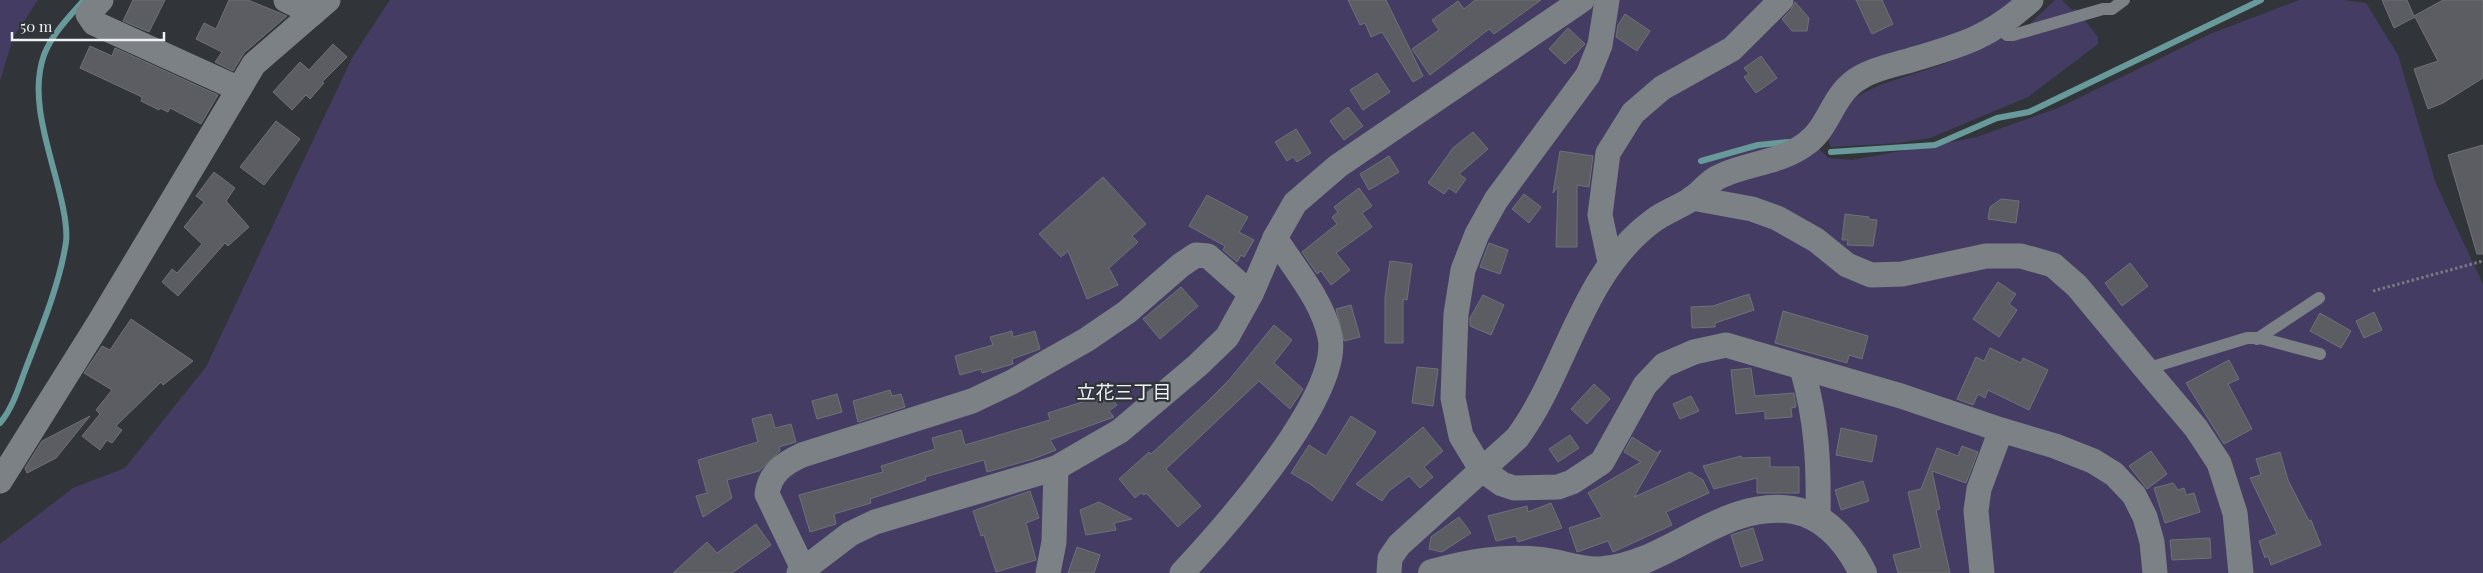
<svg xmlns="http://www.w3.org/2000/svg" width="2483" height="573" font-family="'Playfair Display','Noto Sans JP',serif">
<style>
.green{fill:#453c64}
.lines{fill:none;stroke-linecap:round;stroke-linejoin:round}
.stream{stroke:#68999b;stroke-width:6}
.building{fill:#5b5d63;stroke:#6f7177}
.path{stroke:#777a7e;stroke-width:3;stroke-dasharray:2.5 2.5;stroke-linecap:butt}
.service{stroke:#7c8186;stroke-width:12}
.minor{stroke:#7c8186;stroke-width:25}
.tertiary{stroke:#7c8186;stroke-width:28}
.labels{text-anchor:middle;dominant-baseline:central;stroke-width:4.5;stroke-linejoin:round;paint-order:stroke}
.neighbourhood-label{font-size:19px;fill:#eff2f5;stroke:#313539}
</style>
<rect width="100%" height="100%" fill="#313539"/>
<g class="green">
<path d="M0 0H38L13 38 0 81Z"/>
<path d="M390 0H2014L2003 15 1891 61 1858 92 1816 145 1828 158 1852 160 1977 137 2058 108 2210 34 2299 0H2343L2366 3 2398 55 2436 184 2483 284V573H0V544L73 488 125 468 206 367 352 58Z"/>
<path d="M2055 0H2062L2072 10 2076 9 2098 37V44L2028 97 1930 138 1899 143 1831 147 1828 139 1847 101 1880 85 1943 64 2024 29Z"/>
</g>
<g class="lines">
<g class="stream">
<path d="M1831 152 1935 145 1997 118 2029 112 2261 0"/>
<path d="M1701 161 1758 145 1788 142"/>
<path d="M0 423C13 408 19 386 26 368 41 329 60 283 66 242 67 235 66 226 65 219 58 169 26 105 44 55 52 34 69 17 84 0"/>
</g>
</g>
<g class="building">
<path d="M133 0H165L149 32 123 21Z"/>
<path d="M229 0H248L287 16 244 53 233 71 215 62 222 52 196 39 204 23 216 29Z"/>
<path d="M1348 0H1386L1423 76 1413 82 1382 32 1371 37 1365 23 1360 25Z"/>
<path d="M1475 0H1541L1494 34 1489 29 1430 75 1412 49 1439 30 1432 20 1458 1 1464 9Z"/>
<path d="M1856 0H1882L1893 24 1872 34Z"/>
<path d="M2382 0H2407L2414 16 2443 0H2483V78L2443 103 2428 109 2414 69 2438 61 2415 17 2394 28Z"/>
<path d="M1795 2 1809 18 1807 31H1792L1782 19 1791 10Z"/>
<path d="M1625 14 1650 31 1637 51 1616 37 1618 25Z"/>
<path d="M1568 28 1585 44 1565 64 1549 49Z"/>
<path d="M333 44 347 57 322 82 324 83 310 99 306 95 292 110 273 92 300 62 309 70Z"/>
<path d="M90 46 112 56 115 48 218 95 201 124 170 108 168 112 160 108 159 110 141 101 142 97 80 68Z"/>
<path d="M1761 56 1777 78 1756 93 1744 77 1749 74 1744 68Z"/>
<path d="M1377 73 1390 92 1363 110 1350 90Z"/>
<path d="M1348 107 1363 126 1344 140 1330 121Z"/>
<path d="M276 121 300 139 264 185 240 167Z"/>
<path d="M1296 129 1311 153 1297 162 1293 157 1287 161 1275 142Z"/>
<path d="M1473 132 1488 149 1459 174 1466 179 1456 193 1449 188 1444 194 1428 183 1453 148Z"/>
<path d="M2483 145V254H2477L2448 155Z"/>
<path d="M1560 151 1593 156 1589 187 1577 185V247H1556L1558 187 1553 193Z"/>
<path d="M1389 156 1399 172 1369 190 1360 174Z"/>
<path d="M214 172 235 188 226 201 249 227 228 246 225 243 178 296 162 282 172 269 177 273 202 244 184 227 204 202 196 196Z"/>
<path d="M1103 177 1146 224 1132 236 1138 242 1109 268 1118 285 1087 299 1068 251 1061 257 1039 234Z"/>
<path d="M1359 188 1372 206 1362 213 1372 227 1336 253 1350 270 1331 285 1321 271 1317 274 1302 252 1337 224 1332 217 1338 212 1334 207Z"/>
<path d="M1524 194 1541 207 1529 223 1512 209Z"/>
<path d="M1207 195 1248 217 1239 232 1254 240 1244 257 1241 255 1237 262 1223 250 1225 246 1189 226Z"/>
<path d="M2001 199 2019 201 2016 223 1988 219 1990 207Z"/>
<path d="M1845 214 1869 217 1868 219 1877 220 1873 246 1847 245 1848 240H1842Z"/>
<path d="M1489 243 1508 250 1500 274 1480 267Z"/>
<path d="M1390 261 1412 264 1407 300 1403 299V343H1385V298Z"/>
<path d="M2130 263 2148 286 2122 306 2105 283Z"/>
<path d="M1998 282 2016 294 2009 304 2017 310 1999 337 1973 319Z"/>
<path d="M1181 287 1198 306 1160 339 1143 319Z"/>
<path d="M1749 294 1754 310 1715 323V327L1692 328 1691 307 1713 306Z"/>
<path d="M1483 295 1504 305 1491 335 1470 326V318Z"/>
<path d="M1351 305 1360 337 1344 341 1336 309Z"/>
<path d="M1783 311 1868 336 1862 359 1849 355 1847 363 1775 343Z"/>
<path d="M2374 312 2382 330 2364 338 2356 321Z"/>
<path d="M2320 313 2351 331 2341 348 2310 331Z"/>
<path d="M131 319 193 361 163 385 161 382 116 426 122 430 112 443 107 440 100 450 82 436 100 414 96 410 112 390 84 373 102 346 110 350Z"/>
<path d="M1274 325 1292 340 1274 363 1303 389 1290 409 1259 381 1166 469 1201 506 1178 527 1146 493 1144 495 1141 493 1135 498 1119 479 1149 452 1151 454 1207 402 1229 380Z"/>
<path d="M1012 331 1013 337 1035 331 1040 349 1012 359 1013 364 982 373 981 369 960 375 955 356 993 345 990 337Z"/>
<path d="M1990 348 2021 363 2023 358 2048 370 2029 410 1988 390 1985 398 1978 394 1973 405 1957 399 1976 357 1984 361Z"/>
<path d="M2229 360 2239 379 2228 384 2252 429 2224 444 2186 383Z"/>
<path d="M1417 367 1438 369 1433 406 1412 403Z"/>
<path d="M1751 368 1755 396 1794 393 1796 407 1791 408 1792 417 1765 419V411L1736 414 1731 370Z"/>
<path d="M1594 384 1610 399 1587 424 1571 409Z"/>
<path d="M890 390 892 396 901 394 905 407 858 422 853 401Z"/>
<path d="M837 394 842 412 817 419 812 401Z"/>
<path d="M1107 394 1117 405 1109 411 1114 417 1050 440 1056 450 1033 459 987 472 984 460 925 477 926 480 870 499 871 503 834 514 836 524 810 532 799 495 883 472 881 466 935 449 932 438 961 430 965 445 1050 420 1048 413Z"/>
<path d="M1691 396 1699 411 1680 419 1673 404Z"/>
<path d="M771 414 775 428 791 424 796 442 779 447 780 451 759 471 727 480 732 498 703 517 696 496 707 493 698 460 758 442 752 419Z"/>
<path d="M90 416 56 458 27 473 25 468 42 441Z"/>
<path d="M1351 416 1376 432 1332 501 1310 484 1291 473 1309 445 1326 456Z"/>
<path d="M1423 427 1443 451 1424 467 1433 477 1420 488 1409 476 1389 491 1382 501 1356 484Z"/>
<path d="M1841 428 1877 436 1872 462 1836 455Z"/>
<path d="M1570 435 1579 448 1558 462 1549 449Z"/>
<path d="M1632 437 1657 453 1661 450 1634 497 1690 472 1703 480 1709 493 1666 512 1672 525 1613 552 1608 541 1577 552 1569 528 1602 517 1588 493 1641 462 1624 452Z"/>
<path d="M1962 446 1978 452 1966 483 1932 471 1940 509 1936 510 1950 573H1898L1893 555 1921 548 1908 492 1921 489 1937 448 1958 456Z"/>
<path d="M2151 451 2167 474 2147 489 2129 466Z"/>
<path d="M2280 452 2288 480 2309 521 2311 520 2321 545 2271 565 2268 556 2265 558 2259 541 2277 534 2250 478 2261 475 2256 459Z"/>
<path d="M1741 456 1742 458 1770 457V467H1799V493H1757V478L1714 489 1703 466Z"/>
<path d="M1863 481 1869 501 1841 510 1835 490Z"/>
<path d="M2173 483 2178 490 2184 488 2186 495 2194 493 2200 512 2165 523 2154 488Z"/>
<path d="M1030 491 1039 518 1026 523 1036 560 996 572 984 535 981 536 973 511Z"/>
<path d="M1099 502 1132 519 1114 523 1116 530 1086 535 1080 510Z"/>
<path d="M1551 503 1562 528 1518 542 1516 536 1496 541 1488 516 1527 506 1528 512Z"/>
<path d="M1459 517 1471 533 1442 552 1429 549 1431 537Z"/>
<path d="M756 524 771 545 732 573H673L707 542 717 553Z"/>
<path d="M1753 528 1763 560 1741 567 1731 535Z"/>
<path d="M2210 538 2211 558 2172 560 2170 540Z"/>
<path d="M1077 547 1100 555 1094 573H1068Z"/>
</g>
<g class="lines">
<path class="path" d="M2373 291 2483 261"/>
<g class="service">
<path d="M1998 27 2007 35H2013L2103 9H2112L2124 0"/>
<path d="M2257 339 2319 298"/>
<path d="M2146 369 2247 338H2260L2320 354"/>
</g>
<g class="minor">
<path d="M101 0 88 14 94 23 239 89"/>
<path d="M286 0 313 13"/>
<path d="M1607 0 1600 45 1588 75 1496 200 1477 234 1463 270 1456 314 1453 398 1461 436 1481 469 1502 484 1514 488 1558 487 1572 482 1602 462 1645 385 1664 365 1694 352 1726 345 1901 396 2001 430 2055 446 2093 461 2114 474 2134 495 2145 517 2152 542 2155 573"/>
<path d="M1692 198 1752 209 1777 218 1816 240 1847 265 1871 275 1902 274 1986 256H2021L2053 265 2077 286 2146 369 2196 428 2219 463 2235 513 2241 573"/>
<path d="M1610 262 1600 215 1608 153 1633 113 1662 88 1732 49 1781 0"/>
<path d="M1802 368C1817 421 1819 463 1818 518"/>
<path d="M0 481 99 323 254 64 328 0"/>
<path d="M799 573 850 534 875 522 1056 468 1120 431 1198 365 1227 337 1251 294 1275 238 1295 203 1338 166 1582 0"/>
<path d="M805 573 767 494C770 473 783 464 802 455L972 401 1012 382 1086 340 1127 312 1181 265 1196 255 1208 256 1251 294"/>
<path d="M1048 573 1054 542 1056 468"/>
<path d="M1182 573C1223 529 1342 396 1330 337 1323 301 1294 268 1275 238"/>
<path d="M1389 573 1390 558 1399 545 1517 438C1568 369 1580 274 1654 220 1665 212 1679 207 1690 200 1702 192 1709 180 1723 175 1750 163 1783 162 1807 143 1831 125 1832 93 1861 77 1876 68 1894 65 1911 60 1962 45 1991 37 2031 0"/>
<path d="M1982 573 1976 511 1979 489 2001 430"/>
</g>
<path class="tertiary" d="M1432 573C1470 563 1502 557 1541 561 1562 563 1583 573 1604 570 1671 564 1722 499 1793 510 1827 516 1848 543 1863 573"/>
</g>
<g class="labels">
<g class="neighbourhood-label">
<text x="1124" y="391">立花三丁目</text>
</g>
</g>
<path d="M12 32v8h152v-8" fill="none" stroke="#eff2f5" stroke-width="2.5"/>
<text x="20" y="32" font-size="15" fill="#eff2f5" stroke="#313539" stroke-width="4" paint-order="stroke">50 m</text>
</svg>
